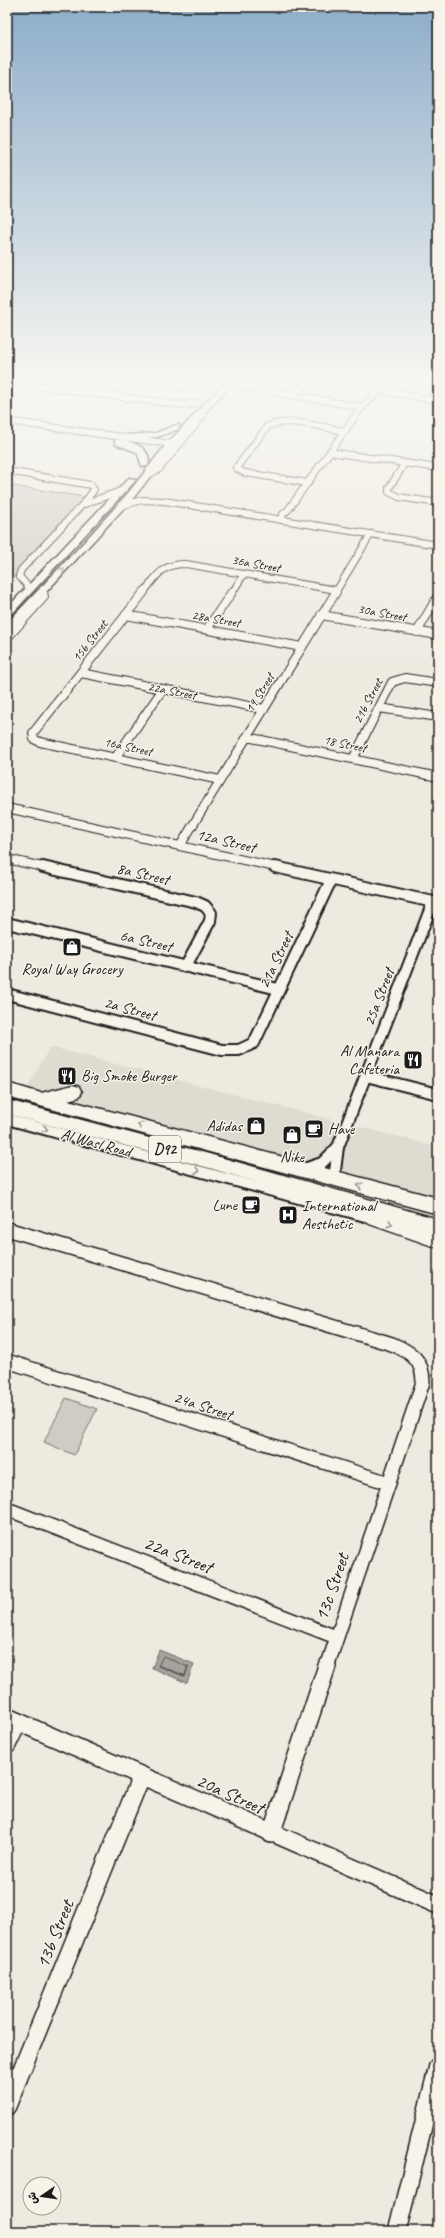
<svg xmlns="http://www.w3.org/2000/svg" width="445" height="2238" font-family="Caveat,'Playpen Sans Arabic',sans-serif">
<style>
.built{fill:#dedbd1}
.green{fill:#cfccc3;stroke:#767470}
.water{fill:#a6a39d;stroke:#6f6d69}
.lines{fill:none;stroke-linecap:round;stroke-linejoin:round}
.shore-far1{stroke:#535250;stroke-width:1}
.shore{stroke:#535250;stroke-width:1.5}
.minor-far4-casing{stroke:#1c1c1c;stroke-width:8}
.minor-far3-casing{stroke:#1c1c1c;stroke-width:10}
.minor-far2-casing{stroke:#1c1c1c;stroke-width:14}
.minor-far1-casing{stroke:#1c1c1c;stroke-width:16}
.minor-casing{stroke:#1c1c1c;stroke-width:20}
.tertiary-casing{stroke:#1c1c1c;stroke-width:3}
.primary-casing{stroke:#1c1c1c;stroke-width:3}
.minor-far4{stroke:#f7f3e8;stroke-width:6}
.minor-far3{stroke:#f7f3e8;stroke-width:8}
.minor-far2{stroke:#f7f3e8;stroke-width:10}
.minor-far1{stroke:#f7f3e8;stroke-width:13}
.minor{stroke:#f7f3e8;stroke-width:17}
.tertiary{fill:#f7f3e8;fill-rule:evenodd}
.primary{fill:#f7f3e8;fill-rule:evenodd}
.oneway{stroke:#94928c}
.labels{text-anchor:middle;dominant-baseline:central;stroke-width:3;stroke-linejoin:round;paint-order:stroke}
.far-street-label{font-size:13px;fill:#1c1c1c;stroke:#f7f3e8}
.shield{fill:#f7f3e8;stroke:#5e5c59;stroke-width:1}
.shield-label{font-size:15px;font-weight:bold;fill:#1c1c1c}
.street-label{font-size:16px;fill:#1c1c1c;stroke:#f7f3e8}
.poi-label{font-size:16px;fill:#1c1c1c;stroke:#f7f3e8;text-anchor:end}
.near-street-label{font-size:19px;fill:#1c1c1c;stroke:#f7f3e8}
</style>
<rect width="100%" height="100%" fill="#eeeae0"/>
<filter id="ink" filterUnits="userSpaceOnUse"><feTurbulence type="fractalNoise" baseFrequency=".025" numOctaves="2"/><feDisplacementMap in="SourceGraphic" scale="8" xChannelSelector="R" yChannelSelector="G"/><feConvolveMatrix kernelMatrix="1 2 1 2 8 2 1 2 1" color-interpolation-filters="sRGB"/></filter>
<g filter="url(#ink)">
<path class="built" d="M50 1047 438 1147V1207L24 1094Z"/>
<g class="green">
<path d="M7 485 85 497 7 585Z"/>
<path d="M66 1398 97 1409 74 1455 44 1442Z"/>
</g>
<path class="water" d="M159 1650 194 1664 187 1683 152 1668Z"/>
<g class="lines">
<path class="shore-far1" d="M162 1667 158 1666 163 1656 188 1667"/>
<path class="shore" d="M159 1666 185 1676 188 1666"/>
<defs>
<g id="minor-far4">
<path d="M186 376 177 388H181L192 376"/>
<path d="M230 381 245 387 362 407"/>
<path d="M21 387 37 386 183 405 198 403"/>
<path d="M7 390 21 376"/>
<path d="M380 390 438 401"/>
<path d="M100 394 117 376"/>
<path d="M294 394 316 376"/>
<path d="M7 400 33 376"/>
<path d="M7 421 172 444"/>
<path d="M330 452 438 468"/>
<path d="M405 463 389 488V492L399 497 438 503"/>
<path d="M7 471 91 485 94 490 83 504"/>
<path d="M146 476 159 469 202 417 203 410"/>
<path d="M308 483 245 473 236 468 268 426C292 417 320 427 344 431"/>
<path d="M121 506 142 500 164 501 438 545"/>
<path d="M281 520 283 514 288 510 362 407 395 376"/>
<path d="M30 589 19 576 21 570 82 505 123 490"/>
<path d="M43 589V593"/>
<path d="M143 593C158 575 161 564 186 564L336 590"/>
<path d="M232 593 244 574"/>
<path d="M335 593 371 534"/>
</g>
<g id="minor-far3">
<path d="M144 592 33 733 34 739 40 742 220 780"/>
<path d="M126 615 302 647"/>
<path d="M321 615 438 635"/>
<path d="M207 629 232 592"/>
<path d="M417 632 438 596"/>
<path d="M7 638 44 597 43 592"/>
<path d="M81 673 264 709"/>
<path d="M379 708 438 717"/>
<path d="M247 737 438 777"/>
<path d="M115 758 163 689"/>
<path d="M353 759 392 682 405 678 438 683"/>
<path d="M7 808 280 868"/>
<path d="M180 846 336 592"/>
<path d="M7 859 47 868"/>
</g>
<g id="minor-far2">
<path d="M43 867 196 902 205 906 211 913 210 921 186 966"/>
<path d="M275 867 438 903"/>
<path d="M7 923 278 989"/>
<path d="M7 994 222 1050H239L254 1043 331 880"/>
<path d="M366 1076 438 1094"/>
<path d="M7 1119 376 1219"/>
<path d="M304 1169 322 1163 338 1147 433 902"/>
<path d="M334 1179 338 1147"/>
</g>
<g id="minor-far1">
<path d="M372 1218 438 1241"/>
<path d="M7 1229 392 1344C411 1352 423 1360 423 1382L327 1667"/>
<path d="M7 1361 389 1483"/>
<path d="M7 1509 336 1637"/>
</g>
<g id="minor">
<path d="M7 1717 438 1905"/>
<path d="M7 1745 18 1722"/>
<path d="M271 1834 327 1666"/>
<path d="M7 2074 18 2079"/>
<path d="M7 2106 141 1777"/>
<path d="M397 2231 438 2066"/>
</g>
<g id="tertiary">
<path d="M231 376H239L170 451 135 496 10 631 7 632V623L84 542 129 492 164 447Z"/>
<path d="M176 425H179V429L157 437 127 439 123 437 127 435 156 433Z"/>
<path d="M115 440C129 438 154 449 148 466H142L137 452 115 444Z"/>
<path d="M129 478 136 480 10 616 7 617V608Z"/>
</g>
<g id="primary">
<path d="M7 1083 41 1093 73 1085 79 1087 82 1092 79 1097 68 1100 438 1198V1214L7 1097Z"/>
<path d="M7 1100 209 1154 438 1219V1235L209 1168 7 1114Z"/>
</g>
</defs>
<use href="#minor-far4" class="minor-far4-casing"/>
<use href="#minor-far3" class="minor-far3-casing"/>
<use href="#minor-far2" class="minor-far2-casing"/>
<use href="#minor-far1" class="minor-far1-casing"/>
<use href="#minor" class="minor-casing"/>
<use href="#tertiary" class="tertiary-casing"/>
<use href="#primary" class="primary-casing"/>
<use href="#minor-far4" class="minor-far4"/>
<use href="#minor-far3" class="minor-far3"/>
<use href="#minor-far2" class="minor-far2"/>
<use href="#minor-far1" class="minor-far1"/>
<use href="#minor" class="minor"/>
<use href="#tertiary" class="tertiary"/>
<use href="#primary" class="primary"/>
</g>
<defs><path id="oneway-chevron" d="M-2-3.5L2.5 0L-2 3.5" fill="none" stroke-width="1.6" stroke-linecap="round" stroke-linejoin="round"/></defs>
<g class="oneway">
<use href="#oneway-chevron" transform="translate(62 570) rotate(-45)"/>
<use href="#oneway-chevron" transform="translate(140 1125) rotate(-164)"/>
<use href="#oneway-chevron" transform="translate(45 1129) rotate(15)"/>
<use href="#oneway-chevron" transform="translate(197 1171) rotate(15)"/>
<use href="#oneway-chevron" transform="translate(360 1186) rotate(-165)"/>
<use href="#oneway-chevron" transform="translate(390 1224) rotate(16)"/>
</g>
</g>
<linearGradient id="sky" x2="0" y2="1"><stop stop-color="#8dadca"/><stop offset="0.55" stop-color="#f7f6f1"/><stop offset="1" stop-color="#f7f6f1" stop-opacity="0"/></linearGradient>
<rect width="445" height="689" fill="url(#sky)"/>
<defs>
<symbol id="shop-square" viewBox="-11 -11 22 22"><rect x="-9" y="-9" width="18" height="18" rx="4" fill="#1c1c1c" stroke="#f7f3e8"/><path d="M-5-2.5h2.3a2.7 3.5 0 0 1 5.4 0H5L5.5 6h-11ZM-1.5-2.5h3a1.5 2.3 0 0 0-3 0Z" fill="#fff"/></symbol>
<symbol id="restaurant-square" viewBox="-11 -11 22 22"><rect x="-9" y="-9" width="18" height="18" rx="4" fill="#1c1c1c" stroke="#f7f3e8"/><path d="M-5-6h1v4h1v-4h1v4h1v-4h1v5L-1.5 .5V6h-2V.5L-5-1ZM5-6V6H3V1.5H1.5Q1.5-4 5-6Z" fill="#fff"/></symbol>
<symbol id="cafe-square" viewBox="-11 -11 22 22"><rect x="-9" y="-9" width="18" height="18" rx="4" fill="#1c1c1c" stroke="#f7f3e8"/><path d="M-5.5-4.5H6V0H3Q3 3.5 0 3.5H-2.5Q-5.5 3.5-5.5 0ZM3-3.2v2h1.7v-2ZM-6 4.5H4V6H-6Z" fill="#fff"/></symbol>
<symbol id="hospital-square" viewBox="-11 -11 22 22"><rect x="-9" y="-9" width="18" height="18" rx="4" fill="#1c1c1c" stroke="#f7f3e8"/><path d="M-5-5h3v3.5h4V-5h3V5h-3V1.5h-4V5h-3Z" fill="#fff"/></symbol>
</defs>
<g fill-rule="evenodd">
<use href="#shop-square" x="61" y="936" width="22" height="22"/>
<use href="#restaurant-square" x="402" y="1049" width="22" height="22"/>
<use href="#restaurant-square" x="56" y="1065" width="22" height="22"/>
<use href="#shop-square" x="245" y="1115" width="22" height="22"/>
<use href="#cafe-square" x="303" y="1118" width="22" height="22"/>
<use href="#shop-square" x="281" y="1124" width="22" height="22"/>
<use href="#cafe-square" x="240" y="1194" width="22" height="22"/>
<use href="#hospital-square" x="277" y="1204" width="22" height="22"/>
</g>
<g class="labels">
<g class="far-street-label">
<text transform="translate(256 564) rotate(10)">36a Street</text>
<text transform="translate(382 613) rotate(10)">30a Street</text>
<text transform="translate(216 619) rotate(10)">28a Street</text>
<text transform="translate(90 641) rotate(-52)">15b Street</text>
<text transform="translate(172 691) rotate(11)">22a Street</text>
<text transform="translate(260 693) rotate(-59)">19 Street</text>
<text transform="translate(368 701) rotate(-62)">21b Street</text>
<text transform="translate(345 744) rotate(12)">18 Street</text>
<text transform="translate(128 747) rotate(12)">16a Street</text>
</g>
<rect class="shield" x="149" y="1136" width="32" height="26" rx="3"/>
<g class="shield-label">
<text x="165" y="1149">D92</text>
</g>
<g class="street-label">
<text transform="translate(226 841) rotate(13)">12a Street</text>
<text transform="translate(143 874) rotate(13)">8a Street</text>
<text transform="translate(146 941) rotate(13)">6a Street</text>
<text transform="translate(276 960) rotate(-64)">21a Street</text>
<text transform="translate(379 997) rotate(-69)">25a Street</text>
<text transform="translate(130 1009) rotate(15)">2a Street</text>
<text transform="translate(96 1143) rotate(15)">Al Wasl Road</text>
<text transform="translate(203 1406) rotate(18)">24a Street</text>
</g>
<g class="poi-label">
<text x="72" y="969" text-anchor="middle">Royal Way Grocery</text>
<text x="399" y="1051">Al Manara<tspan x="399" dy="18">Cafeteria</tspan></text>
<text x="81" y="1076" text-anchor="start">Big Smoke Burger</text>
<text x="242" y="1126">Adidas</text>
<text x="328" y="1129" text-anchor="start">Have</text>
<text x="292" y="1157" text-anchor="middle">Nike</text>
<text x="237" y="1205">Lune</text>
<text x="302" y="1206" text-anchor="start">International<tspan x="302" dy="18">Aesthetic</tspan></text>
</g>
<g class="near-street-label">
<text transform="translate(178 1555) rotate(21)">22a Street</text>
<text transform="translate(332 1587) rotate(-71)">13c Street</text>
<text transform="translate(230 1794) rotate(24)">20a Street</text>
<text transform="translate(55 1934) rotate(-68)">13b Street</text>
</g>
</g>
<rect width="445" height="2238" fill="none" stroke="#f7f3e8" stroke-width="24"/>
<rect x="12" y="12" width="421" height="2214" fill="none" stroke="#1c1c1c" stroke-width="1.5" filter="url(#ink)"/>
<g transform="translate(42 2196) rotate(257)"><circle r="19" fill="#f7f3e8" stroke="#9f9d96"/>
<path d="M0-3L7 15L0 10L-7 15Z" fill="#1c1c1c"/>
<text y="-6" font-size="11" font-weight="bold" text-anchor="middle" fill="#1c1c1c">ش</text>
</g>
</svg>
